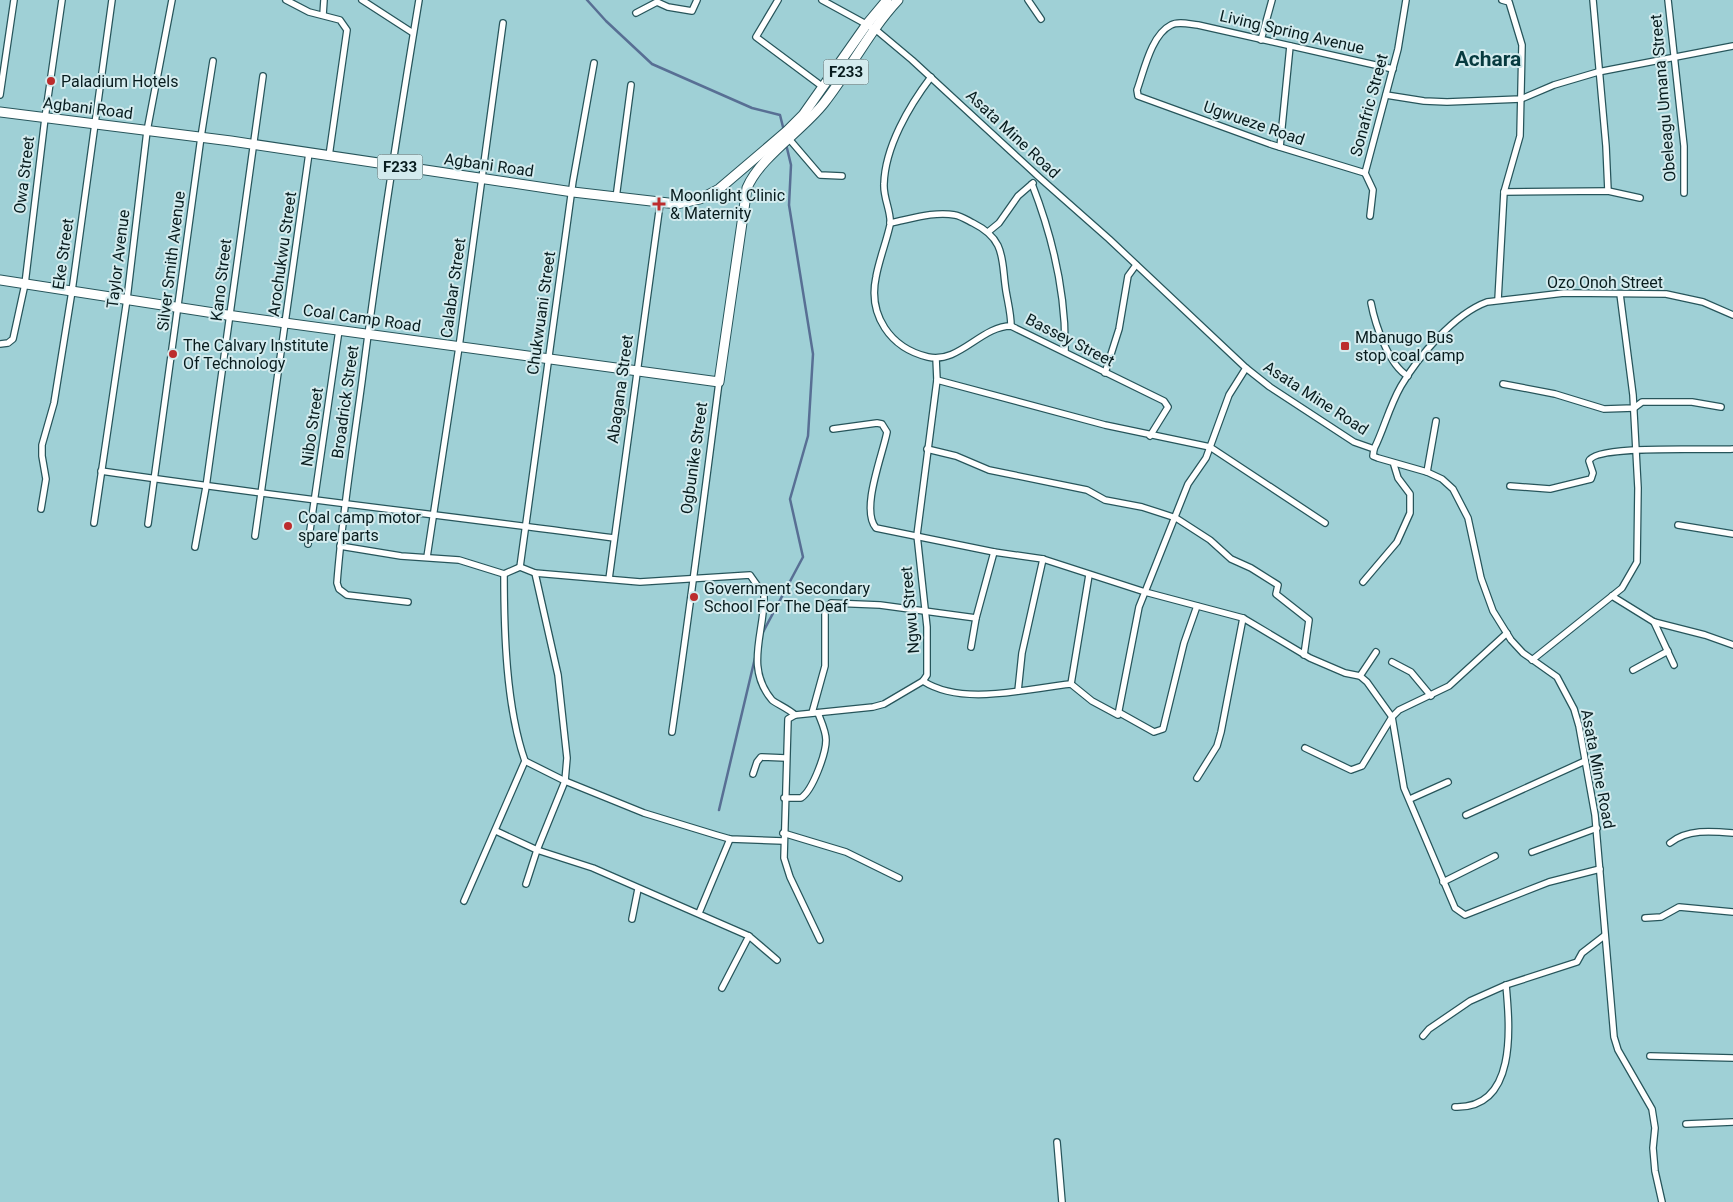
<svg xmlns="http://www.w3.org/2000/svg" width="1733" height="1202" font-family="Roboto,sans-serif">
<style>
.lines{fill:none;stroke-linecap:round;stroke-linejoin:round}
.stream{stroke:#586f94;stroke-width:2.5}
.street-casing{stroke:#27555b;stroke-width:8}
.primary-casing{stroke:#27555b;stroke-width:11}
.street{stroke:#fff;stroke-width:5.5}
.primary{stroke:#fff;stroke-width:9}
.poi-dot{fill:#bc2c2d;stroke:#d3ebee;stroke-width:2}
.labels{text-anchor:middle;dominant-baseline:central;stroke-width:4;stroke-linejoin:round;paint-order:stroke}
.shield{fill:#d3ebee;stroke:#455a5c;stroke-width:1}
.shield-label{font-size:15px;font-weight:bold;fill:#081c1e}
.street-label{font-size:16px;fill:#081c1e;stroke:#d3ebee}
.poi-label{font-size:16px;fill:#081c1e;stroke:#d3ebee;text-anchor:start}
.district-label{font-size:21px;font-weight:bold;fill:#063a3f;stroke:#d3ebee}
</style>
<rect width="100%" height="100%" fill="#9fd0d6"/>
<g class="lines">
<g class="stream">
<path d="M587 0 606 21 652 64 752 108 780 115 784 131"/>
<path d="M762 634 803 557 790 499 808 436 813 354 789 205 791 165 786 144"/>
<path d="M719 810 755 658"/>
</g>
<defs>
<g id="street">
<path d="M286 0 309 12 340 20 347 30 329 156"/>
<path d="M362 0 413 33"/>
<path d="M778 0 756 37 823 87"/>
<path d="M822 0 875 29 912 60 1040 178 1109 239 1246 368 1270 387 1354 442 1374 449 1373 456 1378 458 1427 472 1442 479 1453 489 1468 518 1481 578 1493 611 1511 640 1523 653 1557 677 1574 709 1579 726 1595 815 1614 1037 1618 1050 1652 1109 1655 1128 1653 1148 1655 1171 1662 1202"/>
<path d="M1028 0 1041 19"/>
<path d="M1593 0 1606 146 1608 191"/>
<path d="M1668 0 1684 146V193"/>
<path d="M636 13 657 2 668 7 692 11 697 0"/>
<path d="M323 15 324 0"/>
<path d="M1261 40 1272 0"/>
<path d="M931 77C909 106 885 147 884 184 883 198 892 213 890 225 886 243 879 260 876 277 868 315 890 348 928 357 959 364 981 326 1011 326L1164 401 1168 407 1150 436"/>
<path d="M0 95 14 0"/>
<path d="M1386 95 1424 101 1447 102 1521 99 1554 85 1598 72 1733 46"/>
<path d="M790 140 820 175 842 176"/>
<path d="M1280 147 1290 46"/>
<path d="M1365 173 1270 144 1138 96 1137 90C1144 71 1151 35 1171 25 1178 21 1189 24 1198 25L1393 69"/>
<path d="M1032 184C1053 238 1066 293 1065 351"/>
<path d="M1504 192 1608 191 1640 198"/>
<path d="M616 198 631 85"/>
<path d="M1370 216 1373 190 1365 173 1398 49 1406 0"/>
<path d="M890 223C911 219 934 211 955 215 961 216 967 220 973 223 1007 240 1001 260 1006 291 1008 303 1011 314 1011 326"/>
<path d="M988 232 999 223 1018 196 1033 183"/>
<path d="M1498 300 1504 192 1520 136 1522 45 1509 2 1502 0"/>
<path d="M1371 303C1375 324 1389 366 1408 376"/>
<path d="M0 344 8 343 13 339 25 284 45 118 62 0"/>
<path d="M1246 368 1229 395 1206 458 1188 484 1145 592 1243 618 1310 658 1345 673 1360 676 1367 682 1392 717 1404 788 1455 908 1465 915 1549 882 1600 869"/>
<path d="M1105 373 1119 329 1128 276 1136 265"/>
<path d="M937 380 1105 425 1210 447 1325 523"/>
<path d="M1503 384 1555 394 1604 409 1634 408 1642 402H1692L1721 407"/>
<path d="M833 429 877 423 882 424 887 432C883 454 860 510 876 528L994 552 1043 559 1145 592 1139 607 1118 715 1092 701 1071 684C1028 688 963 707 923 681"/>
<path d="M927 449 956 456 989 470 1087 490 1105 500 1142 507 1176 518 1210 540 1231 559 1251 568 1278 585 1276 594 1309 620 1304 655"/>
<path d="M1374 449C1384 429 1389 407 1401 386 1418 357 1454 314 1487 302L1564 293 1666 294 1703 302 1733 315"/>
<path d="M101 471C272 496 443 515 614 538"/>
<path d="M1427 472 1436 421"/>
<path d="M1510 486 1550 489 1591 479 1593 473 1589 461C1596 444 1711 451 1733 449"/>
<path d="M41 509 46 479 42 456V445L54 403 72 291 112 0"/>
<path d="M94 523 127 299 147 131 172 0"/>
<path d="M148 524 201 137 213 61"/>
<path d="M1678 525 1733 534"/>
<path d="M255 536 309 153"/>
<path d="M308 544 339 330"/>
<path d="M340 546 401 556 459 560 504 574 520 567 535 573 640 582 750 575 764 595C765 632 744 667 772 700 775 703 789 709 795 715L873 707 884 704 923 681 927 675V627L917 535 937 380 936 358"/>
<path d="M195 547 206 487 263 76"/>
<path d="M427 557 459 347 503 23"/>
<path d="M520 567 573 181 594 63"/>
<path d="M609 579 660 204"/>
<path d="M1363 582 1397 542 1410 513V494L1398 478 1394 465"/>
<path d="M1612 596 1654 622 1705 635 1733 645"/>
<path d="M408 602 347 595 339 589 337 583C342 516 353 448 362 381 378 254 398 127 419 0"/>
<path d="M1654 622 1674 665"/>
<path d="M971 647 976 618 994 552"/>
<path d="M1532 660 1622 588 1637 562 1638 488 1633 395 1620 294"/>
<path d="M1392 662 1411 672 1431 696"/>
<path d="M1633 670 1668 651"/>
<path d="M1360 676 1376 652"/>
<path d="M1071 684 1089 575"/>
<path d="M1018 691 1022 653 1043 559"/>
<path d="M812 713 825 666V609L831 603 880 605 976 618"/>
<path d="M1120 713 1154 732 1163 729 1184 643 1197 606"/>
<path d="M795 715 788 719 784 858 790 877 820 940"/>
<path d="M672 732C689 616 704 499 719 382"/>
<path d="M1305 748 1351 770 1362 766 1392 717 1399 710 1449 686 1507 633"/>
<path d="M525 761 565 781 644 813 716 835 730 839 783 841"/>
<path d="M753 774 757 762 761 757 786 758"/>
<path d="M1197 778 1217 746 1221 732 1243 618"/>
<path d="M784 798H801C813 790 826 753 826 740 826 731 821 721 818 713"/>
<path d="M1410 799 1448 782"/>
<path d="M1466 815 1585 761"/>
<path d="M496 831 537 850 593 868 749 936 722 988"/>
<path d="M783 833 846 852 899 878"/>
<path d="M1670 843C1687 829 1711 831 1733 833"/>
<path d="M1532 852 1597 828"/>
<path d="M1443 882 1495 856"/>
<path d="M526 884 537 850 565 781 567 758 558 675 535 573"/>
<path d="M464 901 525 761C506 707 504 631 504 574"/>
<path d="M699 913 730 839"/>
<path d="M1645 918 1661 917 1679 907 1733 912"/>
<path d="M632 919 638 889"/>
<path d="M749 936 777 960"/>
<path d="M1423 1036 1429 1029 1470 1001 1506 985 1577 962 1582 953 1604 936"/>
<path d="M1650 1056 1733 1058"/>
<path d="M1455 1107C1517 1109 1510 1028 1506 985"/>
<path d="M1686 1124 1733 1122"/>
<path d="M1057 1142 1062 1202"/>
</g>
<g id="primary">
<path d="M0 112 231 141 573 192 677 204 700 199 719 189 787 131 803 115 867 24 887 0"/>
<path d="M0 280 227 315 719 382 747 188C760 157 802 131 824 103 850 70 869 31 898 0"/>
</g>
</defs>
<use href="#street" class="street-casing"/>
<use href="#primary" class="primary-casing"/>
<use href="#street" class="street"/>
<use href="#primary" class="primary"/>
</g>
<g class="poi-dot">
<circle cx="51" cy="81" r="5"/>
<path d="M656.5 196.5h5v5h5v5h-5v5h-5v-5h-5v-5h5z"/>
<rect x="1340" y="341" width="10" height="10" rx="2.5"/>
<circle cx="173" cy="354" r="5"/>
<circle cx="288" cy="526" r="5"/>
<circle cx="694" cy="597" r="5"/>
</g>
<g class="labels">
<g class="shield">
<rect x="823.5" y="59.5" width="45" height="25" rx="4"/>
<rect x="377.5" y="154.5" width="45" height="25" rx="4"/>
</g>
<g class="shield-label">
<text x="846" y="72">F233</text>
<text x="400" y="167">F233</text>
</g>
<g class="street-label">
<text transform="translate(1292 32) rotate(13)">Living Spring Avenue</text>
<text transform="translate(1663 98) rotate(-95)">Obeleagu Umana Street</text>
<text transform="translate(1369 105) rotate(-75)">Sonafric Street</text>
<text transform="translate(88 108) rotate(7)">Agbani Road</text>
<text transform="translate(1254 123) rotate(19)">Ugwueze Road</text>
<text transform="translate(1013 134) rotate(43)">Asata Mine Road</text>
<text transform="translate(489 165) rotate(8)">Agbani Road</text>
<text transform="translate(24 175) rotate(-83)">Owa Street</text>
<text transform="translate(63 254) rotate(-82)">Eke Street</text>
<text transform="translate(282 254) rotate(-82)">Arochukwu Street</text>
<text transform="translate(118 259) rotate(-83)">Taylor Avenue</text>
<text transform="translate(171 261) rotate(-83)">Silver Smith Avenue</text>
<text transform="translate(221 280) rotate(-83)">Kano Street</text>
<text x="1605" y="282">Ozo Onoh Street</text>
<text transform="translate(453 288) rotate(-82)">Calabar Street</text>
<text transform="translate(541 313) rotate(-82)">Chukwuani Street</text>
<text transform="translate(362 318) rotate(8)">Coal Camp Road</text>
<text transform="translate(1070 340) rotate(27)">Bassey Street</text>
<text transform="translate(620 389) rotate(-82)">Abagana Street</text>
<text transform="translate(1316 398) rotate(33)">Asata Mine Road</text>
<text transform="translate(345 402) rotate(-82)">Broadrick Street</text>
<text transform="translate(312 427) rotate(-82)">Nibo Street</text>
<text transform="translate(694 458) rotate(-82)">Ogbunike Street</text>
<text transform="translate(910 610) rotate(-95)">Ngwu Street</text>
<text transform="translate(1598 769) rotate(79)">Asata Mine Road</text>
</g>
<g class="poi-label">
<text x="61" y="81">Paladium Hotels</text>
<text x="670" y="195">Moonlight Clinic<tspan x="670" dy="18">&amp; Maternity</tspan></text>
<text x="1355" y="337">Mbanugo Bus<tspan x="1355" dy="18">stop coal camp</tspan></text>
<text x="183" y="345">The Calvary Institute<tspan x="183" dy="18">Of Technology</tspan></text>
<text x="298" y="517">Coal camp motor<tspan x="298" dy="18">spare parts</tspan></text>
<text x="704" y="588">Government Secondary<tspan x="704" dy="18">School For The Deaf</tspan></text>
</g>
<g class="district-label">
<text x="1488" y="59">Achara</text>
</g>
</g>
</svg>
